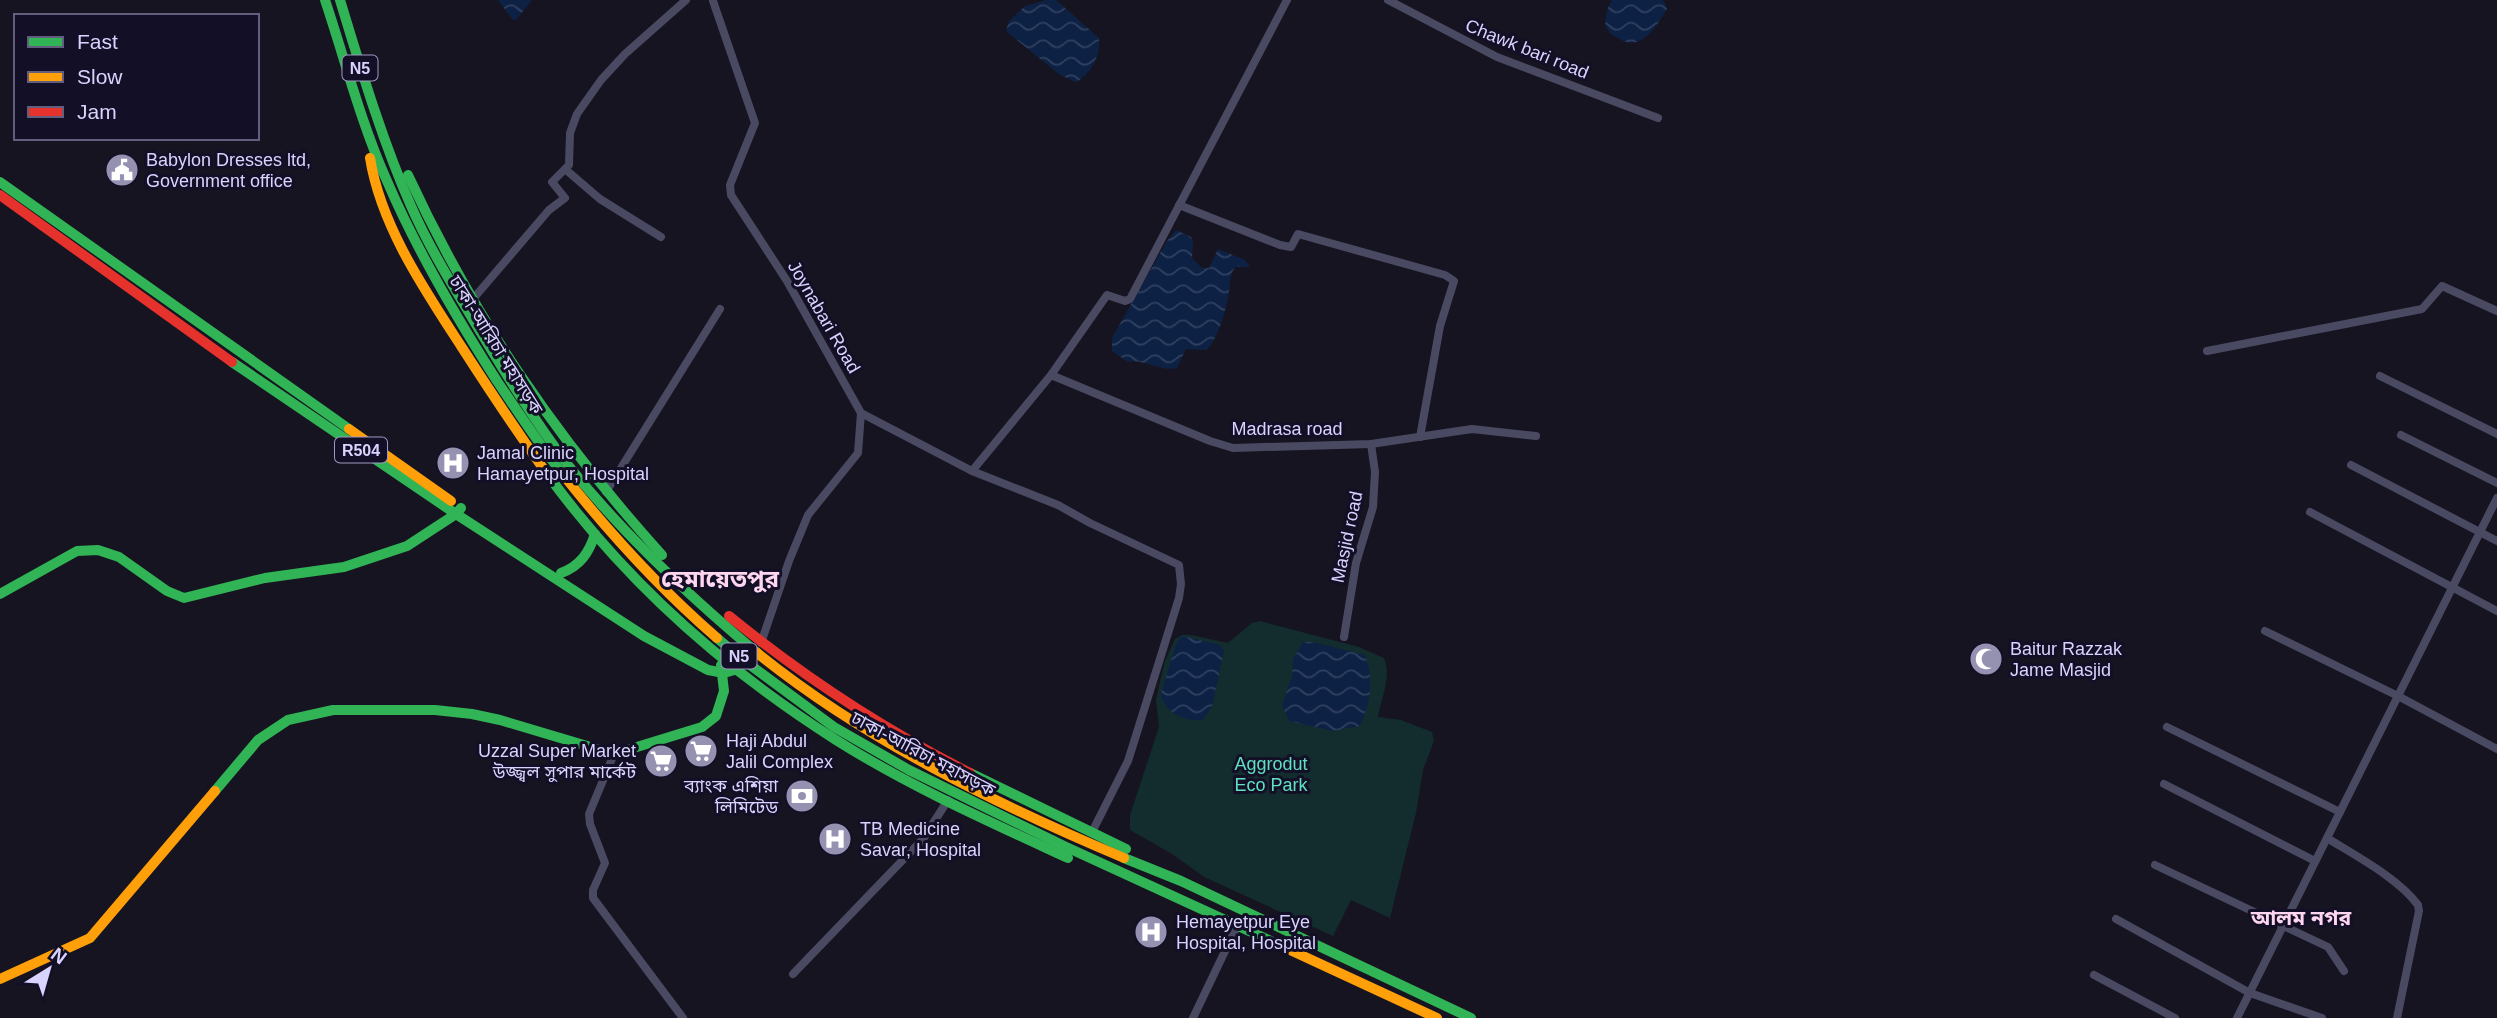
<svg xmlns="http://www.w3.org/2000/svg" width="2497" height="1018" font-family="Helvetica,'Noto Sans Bengali',sans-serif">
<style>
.green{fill:#132c2d}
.water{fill:url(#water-waves)}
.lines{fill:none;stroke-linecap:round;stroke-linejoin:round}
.street{stroke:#4a4962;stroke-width:8}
.fast{stroke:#30b455;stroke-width:10}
.slow{stroke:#ff9f0a;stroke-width:10}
.jam{stroke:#e5322d;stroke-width:10}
.labels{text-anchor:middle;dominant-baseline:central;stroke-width:6;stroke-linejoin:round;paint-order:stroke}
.shield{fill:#130f26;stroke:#9e99be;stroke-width:2}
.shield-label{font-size:16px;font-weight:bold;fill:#d9d4ff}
.street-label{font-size:18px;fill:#d9d4ff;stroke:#130f26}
.poi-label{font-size:18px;fill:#d9d4ff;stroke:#130f26;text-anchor:start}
.park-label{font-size:18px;fill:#5fe0c0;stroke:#130f26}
.quarter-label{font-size:21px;font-weight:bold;fill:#ffd6f0;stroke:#130f26}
.district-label{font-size:24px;font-weight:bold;fill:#ffd6f0;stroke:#130f26}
</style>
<defs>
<pattern id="water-waves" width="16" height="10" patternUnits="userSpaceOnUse" patternTransform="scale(1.75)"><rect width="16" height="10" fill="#0d2144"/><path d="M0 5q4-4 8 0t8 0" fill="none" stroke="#304060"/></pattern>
</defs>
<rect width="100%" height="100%" fill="#161421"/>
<path class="green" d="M1260 621 1359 647 1384 658C1392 676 1381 699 1378 717L1401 720 1432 732 1434 741 1423 770 1416 813 1390 918 1351 900 1333 936 1204 877 1172 854 1130 830V815L1159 727 1156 700 1159 686 1165 661 1175 639 1182 635H1191L1228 643 1252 623Z"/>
<g class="water">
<path d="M498 0H532L516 20H513Z"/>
<path d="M1046 0H1056L1099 38C1101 55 1091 74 1076 82L1060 75 1006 31 1009 21 1025 6Z"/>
<path d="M1612 0H1663L1667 9C1657 25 1643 51 1621 40 1613 36 1608 33 1605 24L1607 10Z"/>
<path d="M1176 230 1191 237 1193 242 1192 258 1202 268H1209L1218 249 1245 260 1250 267H1235C1229 276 1230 288 1228 299 1224 316 1218 337 1207 350L1186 349 1177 368C1158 372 1143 358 1128 362L1112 351V338L1167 241Z"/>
<path d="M1182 636 1220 645 1224 651 1212 707 1202 720C1186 722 1163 712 1161 694L1176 644Z"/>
<path d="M1303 642H1313L1365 655C1374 680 1371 702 1360 726L1333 731 1289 721 1282 705 1292 676 1293 659Z"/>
</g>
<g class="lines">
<g class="street">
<path d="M1388 0 1497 57 1658 118"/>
<path d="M713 1 755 123 730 185 731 195 787 281 861 413 858 453 808 515 789 561 761 643"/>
<path d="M565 169 600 199 661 237"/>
<path d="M1179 205 1280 245 1291 247 1298 234 1445 275 1454 281 1440 326 1420 437"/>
<path d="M473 299 549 210 565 198 552 182 569 165 570 133 577 114 601 80 625 54 686 0"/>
<path d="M2207 351 2422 309 2442 286 2497 311"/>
<path d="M1051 375 1210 441 1233 448 1371 444 1472 429 1536 436"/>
<path d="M2380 376 2497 434"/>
<path d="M861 413 972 471 1058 505 1090 523 1179 565 1181 584 1179 598 1128 761 1092 832"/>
<path d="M2401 435 2497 483"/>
<path d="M2351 465 2497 541"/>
<path d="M972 471 1051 375 1107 295 1125 301 1130 299 1287 0"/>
<path d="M606 492 720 309"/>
<path d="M2310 512 2497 611"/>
<path d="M2265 631 2398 696 2497 749"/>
<path d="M1344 637 1356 563 1373 507 1375 472 1371 444"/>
<path d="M2167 727 2340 812"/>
<path d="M614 754 589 814 590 824 605 863 593 890V898L683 1018"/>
<path d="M2164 784 2315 861"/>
<path d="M2327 838C2356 856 2398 878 2418 905L2419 911 2397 1018"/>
<path d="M2155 865 2328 947 2344 971"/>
<path d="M2116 919 2250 993 2322 1018"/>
<path d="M793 974 923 839 948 800"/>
<path d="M2094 975 2175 1018"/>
<path d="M1193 1018 1237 926"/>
<path d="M2237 1018 2497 498"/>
</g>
<g class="fast">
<path d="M325 0C345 60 361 123 387 181 417 251 456 317 497 381 518 412 538 443 561 472"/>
<path d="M340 0C361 69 382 140 411 206 428 245 450 281 472 318 502 368 533 419 568 465 623 534 689 596 756 652"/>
<path d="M408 175C474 318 557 439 662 555"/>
<path d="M0 182 349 429"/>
<path d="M232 362 456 514 644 636 708 670 724 673 738 669"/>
<path d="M545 471C623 579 724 669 836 740 909 786 990 822 1068 858"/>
<path d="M561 573C580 566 589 553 595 534"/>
<path d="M0 594 77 551 98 550 119 557 167 591 184 598 265 578 344 567 407 546 456 514 461 508"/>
<path d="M717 638 742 659 834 727 909 770 1064 846 1275 943"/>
<path d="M970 773 1126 849"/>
<path d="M215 791 258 740 288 720 333 710H435L472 714 500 720 614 754 702 727 716 716 724 691 721 665"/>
<path d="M1124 858 1181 881 1471 1018"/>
</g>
<g class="slow">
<path d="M370 158C381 226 424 289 461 346 488 388 516 430 545 471"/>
<path d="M349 429 451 501"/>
<path d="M561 472C610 534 658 587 717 638"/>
<path d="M756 652C863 739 998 805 1124 858"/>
<path d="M1275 943 1437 1018"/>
<path d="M0 979 90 938 215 791"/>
</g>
<g class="jam">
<path d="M0 195 232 362"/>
<path d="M729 616C804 677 883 729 970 773"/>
</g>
</g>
<defs>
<symbol id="civic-disc" viewBox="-11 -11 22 22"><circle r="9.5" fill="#9591b1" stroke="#130f26"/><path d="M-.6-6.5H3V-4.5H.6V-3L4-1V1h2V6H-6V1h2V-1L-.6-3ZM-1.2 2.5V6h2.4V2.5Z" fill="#fff"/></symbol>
<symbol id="hospital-disc" viewBox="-11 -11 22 22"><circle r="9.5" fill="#9591b1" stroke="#130f26"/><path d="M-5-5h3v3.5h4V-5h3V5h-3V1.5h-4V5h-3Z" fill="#fff"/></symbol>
<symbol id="mosque-disc" viewBox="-11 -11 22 22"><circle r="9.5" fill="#9591b1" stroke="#130f26"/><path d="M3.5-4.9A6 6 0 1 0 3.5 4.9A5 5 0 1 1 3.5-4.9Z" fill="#fff"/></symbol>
<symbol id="supermarket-disc" viewBox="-11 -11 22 22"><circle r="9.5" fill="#9591b1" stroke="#130f26"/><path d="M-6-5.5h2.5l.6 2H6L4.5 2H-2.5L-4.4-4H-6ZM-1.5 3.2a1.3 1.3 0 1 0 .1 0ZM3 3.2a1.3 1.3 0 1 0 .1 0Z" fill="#fff"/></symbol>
<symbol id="bank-disc" viewBox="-11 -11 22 22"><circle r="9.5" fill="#9591b1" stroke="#130f26"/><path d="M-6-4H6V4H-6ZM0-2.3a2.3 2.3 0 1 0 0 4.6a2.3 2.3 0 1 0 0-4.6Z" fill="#fff"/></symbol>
</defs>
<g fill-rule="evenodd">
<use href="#civic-disc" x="103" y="151" width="38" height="38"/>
<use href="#hospital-disc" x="434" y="444" width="38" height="38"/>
<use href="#mosque-disc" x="1967" y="640" width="38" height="38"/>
<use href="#supermarket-disc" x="682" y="732" width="38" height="38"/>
<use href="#supermarket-disc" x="642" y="742" width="38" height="38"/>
<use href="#bank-disc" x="783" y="777" width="38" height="38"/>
<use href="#hospital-disc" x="816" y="820" width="38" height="38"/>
<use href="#hospital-disc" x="1132" y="913" width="38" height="38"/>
</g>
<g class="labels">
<g class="shield">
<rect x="342.5" y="55.5" width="35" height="25" rx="5"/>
<rect x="335" y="437.5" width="52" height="25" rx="5"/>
<rect x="721.5" y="643.5" width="35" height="25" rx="5"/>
</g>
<g class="shield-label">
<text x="360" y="68">N5</text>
<text x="361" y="450">R504</text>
<text x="739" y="656">N5</text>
</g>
<g class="street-label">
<text transform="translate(1527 49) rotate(22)">Chawk bari road</text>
<text transform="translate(824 317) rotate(60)">Joynabari Road</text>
<text transform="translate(496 345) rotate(58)">ঢাকা-আরিচা মহাসড়ক</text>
<text x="1287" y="429">Madrasa road</text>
<text transform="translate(1347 537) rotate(-78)">Masjid road</text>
<text transform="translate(923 754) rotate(28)">ঢাকা-আরিচা মহাসড়ক</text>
</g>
<g class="poi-label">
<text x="146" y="160">Babylon Dresses ltd,<tspan x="146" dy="21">Government office</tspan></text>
<text x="477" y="453">Jamal Clinic<tspan x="477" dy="21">Hamayetpur, Hospital</tspan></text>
<text x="2010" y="649">Baitur Razzak<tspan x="2010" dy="21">Jame Masjid</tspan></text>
<text x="726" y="741">Haji Abdul<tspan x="726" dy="21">Jalil Complex</tspan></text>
<text x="636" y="751" text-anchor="end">Uzzal Super Market<tspan x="636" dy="21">উজ্জ্বল সুপার মার্কেট</tspan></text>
<text x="778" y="786" text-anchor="end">ব্যাংক এশিয়া<tspan x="778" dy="21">লিমিটেড</tspan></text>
<text x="860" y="829">TB Medicine<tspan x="860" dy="21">Savar, Hospital</tspan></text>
<text x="1176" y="922">Hemayetpur Eye<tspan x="1176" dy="21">Hospital, Hospital</tspan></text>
</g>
<g class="park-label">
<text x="1271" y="764">Aggrodut<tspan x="1271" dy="21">Eco Park</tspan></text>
</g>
<g class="quarter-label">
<text x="2301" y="917">আলম নগর</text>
</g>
<g class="district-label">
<text x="720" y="578">হেমায়েতপুর</text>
</g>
</g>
<rect x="14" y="14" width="245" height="126" fill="#130f26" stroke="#625e7d" stroke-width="2"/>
<rect x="28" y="37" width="35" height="10" fill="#30b455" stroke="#625e7d" stroke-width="2"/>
<text x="77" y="49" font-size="21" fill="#d9d4ff">Fast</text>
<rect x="28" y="72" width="35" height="10" fill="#ff9f0a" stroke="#625e7d" stroke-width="2"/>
<text x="77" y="84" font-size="21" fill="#d9d4ff">Slow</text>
<rect x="28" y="107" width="35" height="10" fill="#e5322d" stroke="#625e7d" stroke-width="2"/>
<text x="77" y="119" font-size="21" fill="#d9d4ff">Jam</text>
<g transform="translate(49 969) rotate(37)" stroke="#130f26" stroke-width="5" paint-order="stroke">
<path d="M0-5L12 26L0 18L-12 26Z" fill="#d9d4ff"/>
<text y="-10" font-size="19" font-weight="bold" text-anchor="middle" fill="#d9d4ff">N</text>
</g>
</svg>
